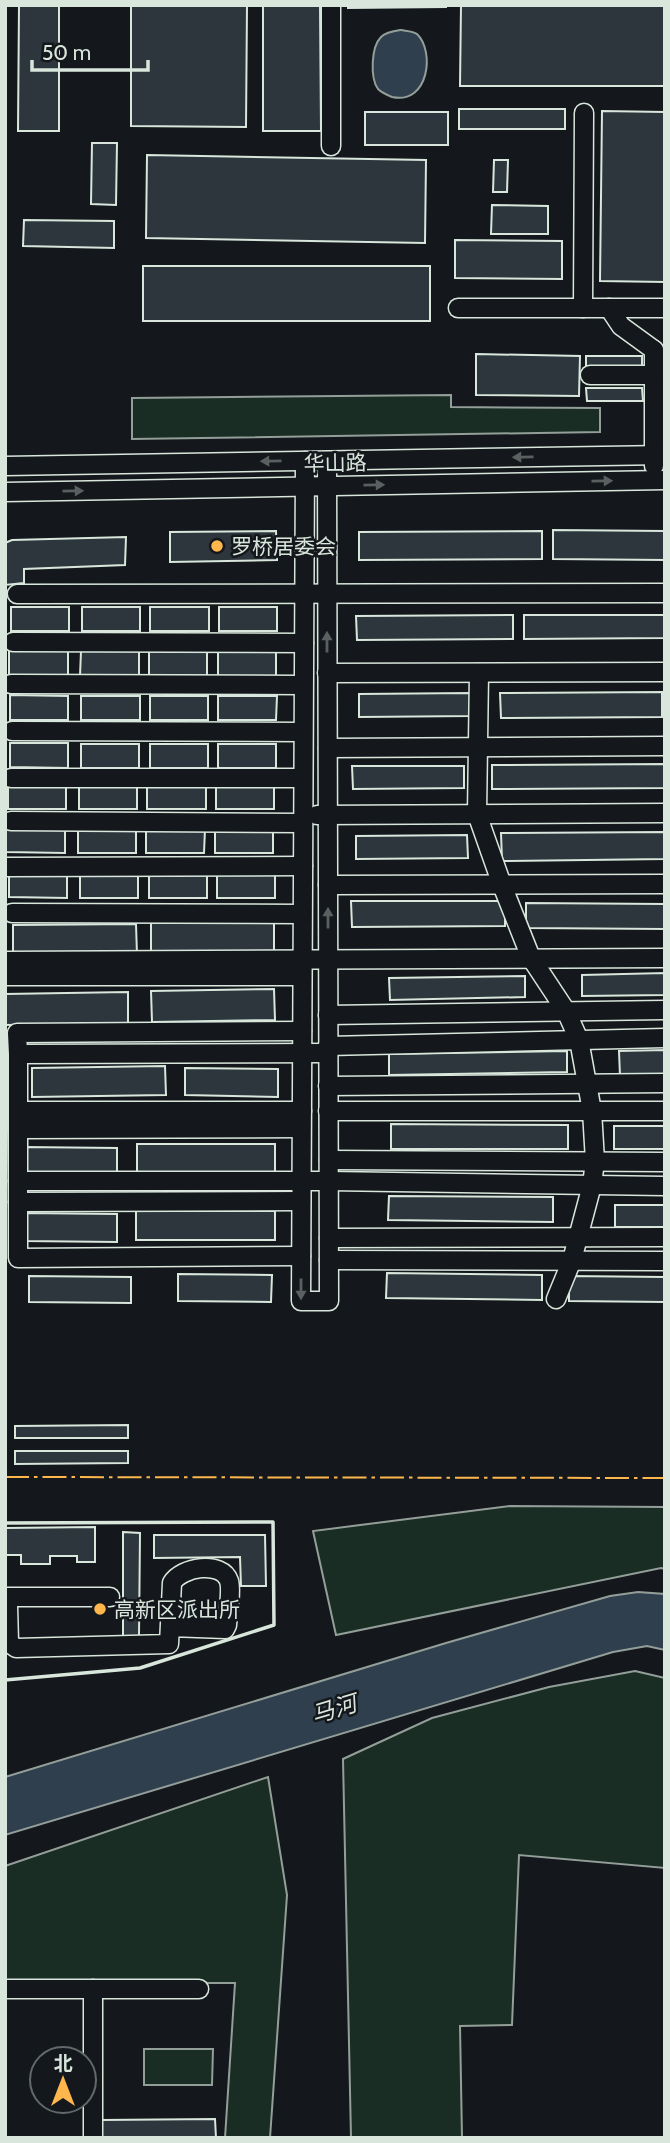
<svg xmlns="http://www.w3.org/2000/svg" width="670" height="2143" font-family="Cabin,'Noto Sans SC',sans-serif">
<style>
.green{fill:#1a2d24;stroke:#939e99;stroke-width:2}
.water{fill:#2f3f4d;stroke:#939e99;stroke-width:2}
.building{fill:#2c363c;stroke:#d8e6dc;stroke-width:2}
.lines{fill:none;stroke-linecap:round;stroke-linejoin:round}
.minor-casing{stroke:#d8e6dc;stroke-width:21}
.minor{stroke:#14181c;stroke-width:18}
.wall{stroke:#d8e6dc;stroke-width:3.5}
.power{stroke:#ffb74d;stroke-width:2;stroke-dasharray:24 5 3.5 5;stroke-linecap:butt}
.oneway{fill:#59605f}
.poi-dot{fill:#ffb74d;stroke:#14181c;stroke-width:2.5}
.labels{text-anchor:middle;dominant-baseline:central;stroke-width:5;stroke-linejoin:round;paint-order:stroke}
.street-label{font-size:21px;fill:#d8e6dc;stroke:#14181c}
.poi-label{font-size:21px;fill:#d8e6dc;stroke:#14181c;text-anchor:start}
.water-label{font-size:23px;font-style:italic;fill:#d8e6dc;stroke:#14181c}
</style>
<rect width="100%" height="100%" fill="#14181c"/>
<g class="green">
<path d="M451 395V407L600 408V432L132 439V398Z"/>
<path d="M510 1506 665 1507V1569L661 1568 336 1635 313 1531Z"/>
<path d="M635 1671 665 1678V1868L519 1855 512 2025 460 2026 462 2138H351L343 1759 432 1718 549 1687Z"/>
<path d="M268 1777 287 1895 270 2138H225L235 1983H5V1866Z"/>
<path d="M144 2049H213L212 2085H144Z"/>
</g>
<g class="water">
<path d="M401 30C406 31 413 31 417 34 435 51 429 105 392 97 387 95 382 93 378 89 370 78 371 47 381 37 386 32 394 31 401 30Z"/>
<path d="M638 1592 665 1594V1650L647 1646 613 1652 5 1835V1777L446 1643 610 1596Z"/>
</g>
<g class="building">
<path d="M19 5H59V131H18Z"/>
<path d="M131 5H247L246 127 131 126Z"/>
<path d="M263 5H320L321 131H263Z"/>
<path d="M348 5H446V7L348 8Z"/>
<path d="M461 5H665V86H460Z"/>
<rect x="459" y="109" width="106" height="20"/>
<path d="M602 111 665 112V282L600 281Z"/>
<rect x="365" y="112" width="83" height="33"/>
<path d="M92 143H117L116 205 91 204Z"/>
<path d="M147 155 426 160 425 243 146 238Z"/>
<path d="M494 160H508L507 192H493Z"/>
<path d="M492 205 548 206V234H491Z"/>
<path d="M24 220 114 221V248L23 246Z"/>
<path d="M455 240 562 241V279L455 278Z"/>
<rect x="143" y="266" width="287" height="55"/>
<path d="M476 354 580 356 579 396 476 395Z"/>
<path d="M586 356H642V369L586 370Z"/>
<path d="M586 388H642L643 401H587Z"/>
<path d="M553 530 665 531V560L553 559Z"/>
<path d="M276 531 277 560 170 562V532Z"/>
<path d="M542 531V559L359 560V532Z"/>
<path d="M126 537 125 565 24 569V583L5 585V543L12 540Z"/>
<rect x="11" y="607" width="58" height="24"/>
<rect x="82" y="607" width="58" height="24"/>
<rect x="150" y="607" width="59" height="24"/>
<rect x="219" y="607" width="58" height="24"/>
<path d="M513 615V639L357 640 356 616Z"/>
<path d="M524 615H665V638L524 639Z"/>
<rect x="9" y="651" width="59" height="24"/>
<path d="M81 651H139V676H80Z"/>
<path d="M149 651H207V676L149 675Z"/>
<path d="M218 651 276 652V676H218Z"/>
<path d="M662 692V717L501 718 500 693Z"/>
<path d="M470 693V716L359 717V694Z"/>
<path d="M10 695 68 696V720H10Z"/>
<rect x="81" y="696" width="59" height="24"/>
<rect x="150" y="696" width="58" height="24"/>
<path d="M218 696H277L276 720H218Z"/>
<path d="M10 743H68V768L10 767Z"/>
<rect x="81" y="744" width="58" height="24"/>
<rect x="150" y="744" width="58" height="24"/>
<rect x="218" y="744" width="58" height="24"/>
<path d="M665 764V788L492 789V765Z"/>
<path d="M352 766H464V788L353 789Z"/>
<path d="M8 784 66 785V809H8Z"/>
<rect x="79" y="785" width="58" height="24"/>
<rect x="147" y="785" width="59" height="24"/>
<rect x="216" y="785" width="58" height="24"/>
<path d="M6 829H65V853L6 852Z"/>
<rect x="78" y="829" width="58" height="24"/>
<path d="M146 829H205L204 853H146Z"/>
<rect x="215" y="829" width="58" height="24"/>
<path d="M665 832V859L502 861 501 833Z"/>
<path d="M467 835 468 858 356 859V836Z"/>
<path d="M9 874H67V898L9 897Z"/>
<rect x="80" y="874" width="58" height="24"/>
<rect x="149" y="874" width="58" height="24"/>
<rect x="217" y="874" width="58" height="24"/>
<path d="M351 901H505V926L352 927Z"/>
<path d="M526 903 665 904V929L526 928Z"/>
<path d="M274 921V953L151 954V923Z"/>
<path d="M136 924 137 955 13 957V925Z"/>
<path d="M665 973V995L582 996V975Z"/>
<path d="M525 976V997L390 1000 389 978Z"/>
<path d="M274 989 275 1020 152 1022 151 991Z"/>
<path d="M128 992V1023L5 1025V994Z"/>
<path d="M5 1034H8L5 1303Z"/>
<path d="M665 1050V1075L620 1076 619 1051Z"/>
<path d="M567 1051V1072L389 1075V1054Z"/>
<path d="M165 1066 166 1095 32 1097V1068Z"/>
<path d="M185 1068 278 1069V1097L185 1095Z"/>
<path d="M391 1124 568 1125V1149H391Z"/>
<rect x="614" y="1126" width="51" height="23"/>
<rect x="137" y="1144" width="138" height="29"/>
<path d="M24 1147 117 1148V1175L24 1174Z"/>
<path d="M389 1196 553 1197V1222L388 1220Z"/>
<rect x="615" y="1205" width="50" height="22"/>
<rect x="136" y="1211" width="139" height="29"/>
<path d="M24 1213 117 1214V1242L24 1241Z"/>
<path d="M387 1273 542 1275V1300L386 1298Z"/>
<path d="M178 1274 272 1275 271 1302 178 1301Z"/>
<path d="M29 1276 131 1277V1303L29 1302Z"/>
<path d="M569 1276 665 1277V1302L569 1301Z"/>
<path d="M128 1425V1438H15V1426Z"/>
<path d="M15 1451H128V1463L15 1464Z"/>
<path d="M95 1527V1562H77V1556H50V1564H21V1555H5V1528Z"/>
<path d="M123 1532 140 1533 139 1636H123Z"/>
<path d="M154 1535H265L266 1586H241L240 1557 154 1558Z"/>
<path d="M215 2119 216 2138H101V2120Z"/>
</g>
<g class="lines">
<defs>
<g id="minor">
<path d="M331 146V5"/>
<path d="M458 308H665"/>
<path d="M583 308 584 113"/>
<path d="M609 308 621 326 654 350"/>
<path d="M654 350V466"/>
<path d="M590 375H654"/>
<path d="M305 461 301 1301H329L327 461"/>
<path d="M5 466 665 455"/>
<path d="M5 492 665 480"/>
<path d="M17 594 665 593"/>
<path d="M13 642 304 643"/>
<path d="M327 673 665 672"/>
<path d="M479 673 477 814 502 885 531 958 566 1011 579 1040 592 1111 595 1161 592 1185 572 1260 556 1299"/>
<path d="M11 684 303 685"/>
<path d="M12 731 303 732"/>
<path d="M328 748 665 746"/>
<path d="M11 778H303"/>
<path d="M317 815 665 813"/>
<path d="M11 821 303 823"/>
<path d="M5 867 303 866"/>
<path d="M328 885 665 884"/>
<path d="M12 913 302 914"/>
<path d="M5 961 665 958"/>
<path d="M5 976H302"/>
<path d="M328 1015 665 1010"/>
<path d="M328 1046 665 1038"/>
<path d="M18 1054 17 1033 302 1031"/>
<path d="M328 1086 665 1083"/>
<path d="M18 1111H302"/>
<path d="M328 1111H665"/>
<path d="M18 1129 301 1128"/>
<path d="M329 1160 665 1162"/>
<path d="M18 1181H329L665 1186"/>
<path d="M18 1202 301 1201"/>
<path d="M329 1238 665 1237"/>
<path d="M301 1256 18 1258V1054L328 1053"/>
<path d="M329 1260 665 1261"/>
<path d="M5 1597H110"/>
<path d="M5 1598 8 1605 9 1643 16 1648 169 1644 172 1583C181 1567 222 1560 229 1581 232 1590 228 1614 227 1625L225 1629 170 1627"/>
<path d="M5 1989H199"/>
<path d="M93 2138V1989"/>
</g>
</defs>
<use href="#minor" class="minor-casing"/>
<use href="#minor" class="minor"/>
<path class="wall" d="M5 1523 273 1522 274 1625 140 1668 5 1680"/>
<path class="power" d="M5 1477 665 1478"/>
</g>
<defs><path id="oneway-solid" d="M-6-.8H1V-3.2L6.5 0L1 3.2V.8H-6Z" transform="scale(1.75)"/></defs>
<g class="oneway">
<use href="#oneway-solid" transform="translate(523 457) rotate(179)"/>
<use href="#oneway-solid" transform="translate(271 461) rotate(179)"/>
<use href="#oneway-solid" transform="translate(602 481) rotate(-1)"/>
<use href="#oneway-solid" transform="translate(374 485) rotate(-1)"/>
<use href="#oneway-solid" transform="translate(73 491) rotate(-1)"/>
<use href="#oneway-solid" transform="translate(327 642) rotate(-90)"/>
<use href="#oneway-solid" transform="translate(328 918) rotate(-90)"/>
<use href="#oneway-solid" transform="translate(301 1289) rotate(90)"/>
</g>
<g class="poi-dot">
<circle cx="217" cy="546" r="7"/>
<circle cx="100" cy="1609" r="7"/>
</g>
<g class="labels">
<g class="street-label">
<text transform="translate(335 463) rotate(-1)">华山路</text>
</g>
<g class="poi-label">
<text x="231" y="546">罗桥居委会</text>
<text x="114" y="1609">高新区派出所</text>
</g>
<g class="water-label">
<text transform="translate(334 1709) rotate(-17)">马河</text>
</g>
</g>
<rect width="670" height="2143" fill="none" stroke="#d8e6dc" stroke-width="14"/>
<g transform="translate(63 2080)"><circle r="33" fill="#14181c" stroke="#626a69" stroke-width="2"/>
<path d="M0-5L12 26L0 18L-12 26Z" fill="#ffb74d"/>
<text y="-10" font-size="19" font-weight="bold" text-anchor="middle" fill="#d8e6dc">北</text>
</g>
<path d="M32 60v10h116v-10" fill="none" stroke="#d8e6dc" stroke-width="3.5"/>
<text x="42" y="60" font-size="21" fill="#d8e6dc" stroke="#14181c" stroke-width="5" paint-order="stroke">50 m</text>
</svg>
